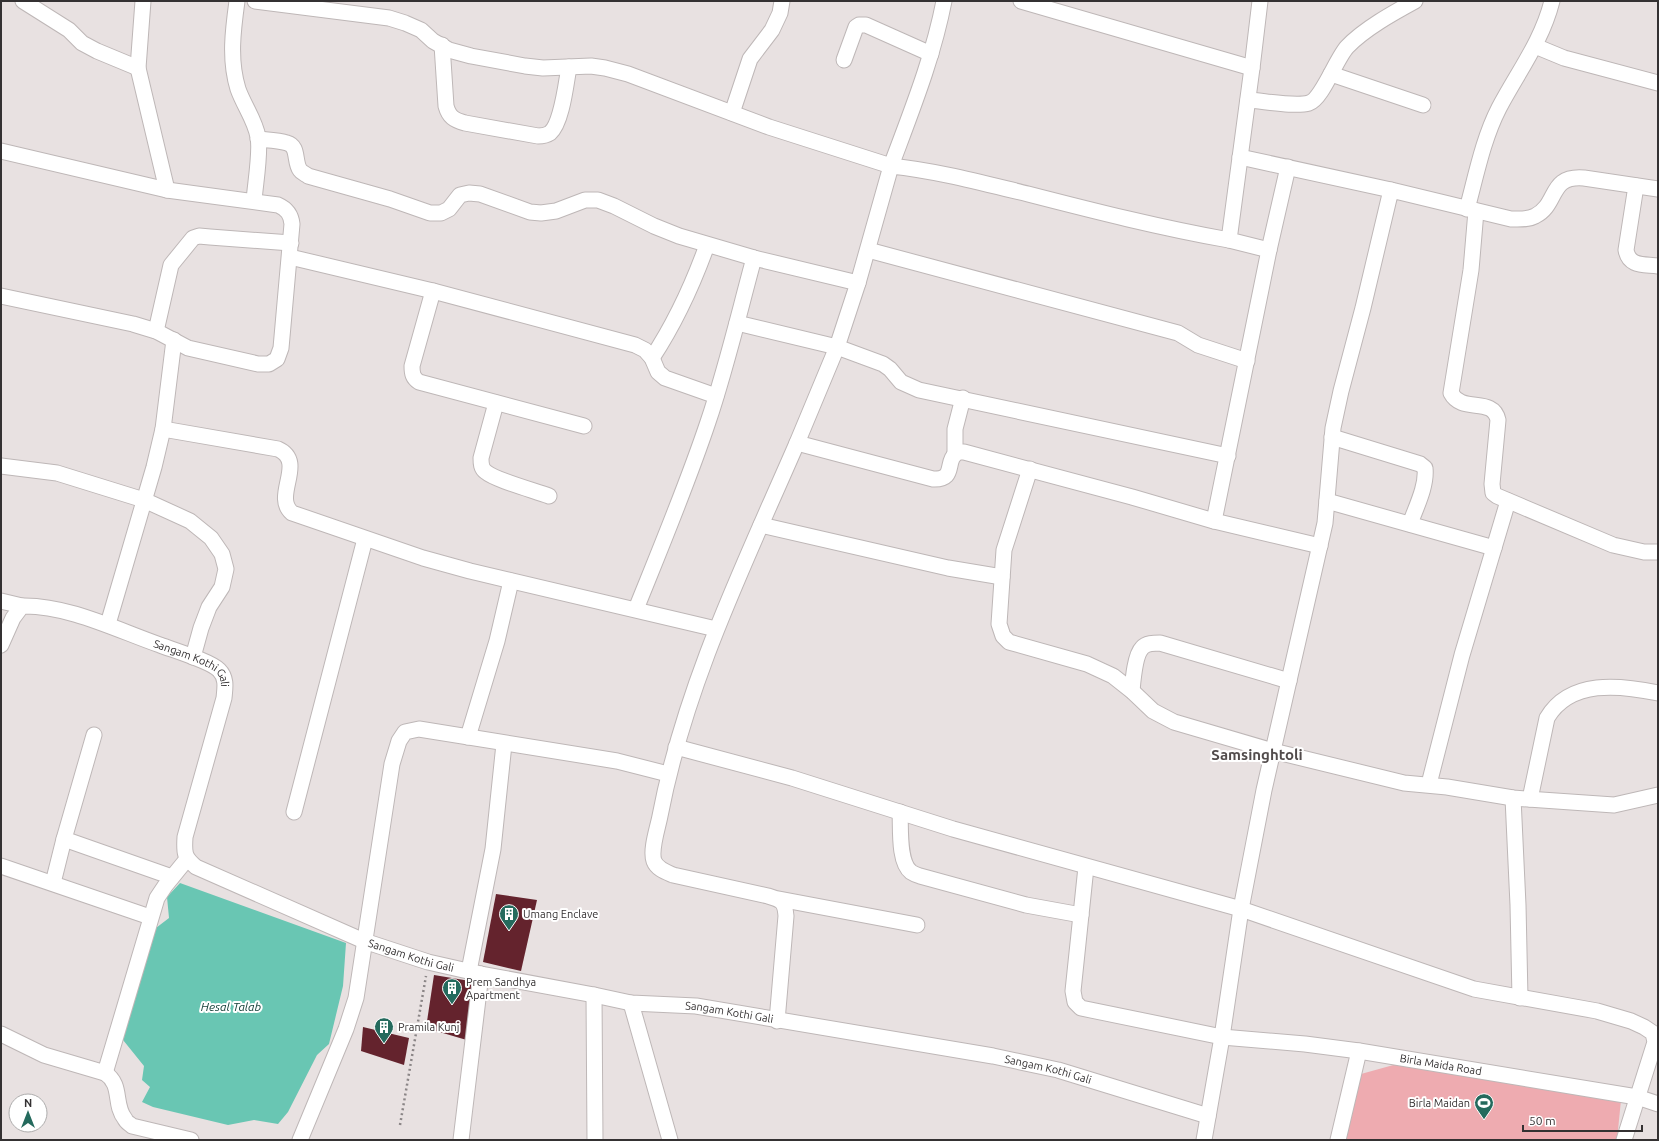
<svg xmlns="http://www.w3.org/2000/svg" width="1659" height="1141" font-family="Ubuntu,sans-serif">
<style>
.green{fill:#eeabb0}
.water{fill:#69c6b3}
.building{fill:#64232d}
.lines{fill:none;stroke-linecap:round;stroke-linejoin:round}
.minor-casing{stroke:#beb7b7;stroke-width:17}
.path{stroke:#8a8586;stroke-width:2.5;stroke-dasharray:2 3;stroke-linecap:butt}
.minor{stroke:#fff;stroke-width:15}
.labels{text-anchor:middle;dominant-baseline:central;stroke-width:4;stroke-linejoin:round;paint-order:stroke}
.street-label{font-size:11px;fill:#343132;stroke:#fff}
.poi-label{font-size:11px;fill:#343132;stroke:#fff;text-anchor:start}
.water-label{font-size:12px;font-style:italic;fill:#164139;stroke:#fff}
.district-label{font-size:15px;font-weight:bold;fill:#524c4c;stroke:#fff}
</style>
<rect width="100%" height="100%" fill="#e8e1e1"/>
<path class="green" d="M1397 1064 1621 1100 1617 1140H1345L1361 1074Z"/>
<path class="water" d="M180 883 346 943 343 986 329 1044 317 1055 288 1112 278 1124 254 1120 228 1125 153 1107 142 1102 150 1087 142 1080 144 1066 119 1035 152 931 169 918 167 897Z"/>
<g class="building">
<path d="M496 894 537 900 521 971 483 962Z"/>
<path d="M434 975 476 982 470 1041 426 1028Z"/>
<path d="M363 1027 409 1038 404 1065 361 1051Z"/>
</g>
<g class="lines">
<defs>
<g id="minor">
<path d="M23 1 69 30 82 43 97 51 138 68"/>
<path d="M143 1 138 68 167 190"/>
<path d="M237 1C233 30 229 60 238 89 244 106 255 120 258 137 261 152 255 185 254 201"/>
<path d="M255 1 389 18 405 23 421 30 433 41 449 50 471 56 525 66 543 68 591 66 605 68 628 74 769 127 891 166C911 112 933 58 944 1"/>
<path d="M1021 1 1252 68"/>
<path d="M1260 1 1252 68 1229 240 1269 250"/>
<path d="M442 45 446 106C449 117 454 120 465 123L538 136C542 136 547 135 550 133 562 123 566 83 569 67"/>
<path d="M1535 46 1564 58 1658 83"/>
<path d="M844 60 856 27 859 25H866L931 54"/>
<path d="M1331 74 1423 105"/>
<path d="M1248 100C1264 101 1295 107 1309 103 1322 99 1336 59 1347 47 1364 29 1393 13 1415 1"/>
<path d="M732 113 750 59 772 30 780 13 782 1"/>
<path d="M258 139C267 140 278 140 287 143 299 146 294 162 300 170 302 173 306 174 308 176L390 199 430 213H441L449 209 460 195 469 193 480 194 530 212 541 213 556 211 585 200H598L614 206 654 226 679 236 754 258 858 283"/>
<path d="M1 151 167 190 278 205C287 209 291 214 292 224L281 348 277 359 269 364H258L188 348 156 331 133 324 1 296"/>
<path d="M1240 157 1391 190"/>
<path d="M1288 167 1269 250 1214 521 1320 546"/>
<path d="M1636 186 1626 250C1629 267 1644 264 1658 266"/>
<path d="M1467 209C1476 176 1483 139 1499 108 1518 72 1542 41 1552 1"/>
<path d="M1476 211 1471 270 1451 393C1462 414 1493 396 1498 420L1492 484 1493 493 1497 496 1613 545 1644 552H1658"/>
<path d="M868 250 1178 333 1198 345 1247 361"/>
<path d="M290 257 433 291 635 345 645 350 652 358 658 372 665 378 716 396"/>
<path d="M433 291 412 366C412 374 413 378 419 382L584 426"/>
<path d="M737 323 837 347 883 364 890 369 901 382 919 390 1228 456"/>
<path d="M156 331 171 265 193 238 199 236 210 237 291 243"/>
<path d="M652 358C675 323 693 284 707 245"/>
<path d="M496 403 481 458C481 463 481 469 486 472 495 480 536 491 549 496"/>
<path d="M163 429 278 449C307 462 272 496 292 513L423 558 470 571 716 629"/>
<path d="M1332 437 1420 464 1425 468C1427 486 1416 507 1410 524"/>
<path d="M955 453V429L963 398"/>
<path d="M1 466 57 473 144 500 190 521 211 538 222 554 226 569 222 587 209 607 201 628 193 657"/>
<path d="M1030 469 1004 550 999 624 1003 636 1009 642 1087 664 1113 676 1132 691 1153 711 1174 722 1273 751 1404 783 1447 787 1513 798 1614 805 1658 795"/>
<path d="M1327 501 1494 548"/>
<path d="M1214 521 1132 497 964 452H959C943 459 958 480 933 479L797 443 837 347 858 283 891 166C938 171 982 183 1028 194 1094 211 1161 228 1229 240"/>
<path d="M761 525 948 568 1002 577"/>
<path d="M1 601 22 606"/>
<path d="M636 609C661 547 687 485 708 422 726 369 739 313 754 258"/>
<path d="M108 624 154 467 163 429 174 340"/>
<path id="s1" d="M1 645 13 618 22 606C68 605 117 630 160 645 173 650 210 661 219 670 227 678 225 688 224 698L185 837C184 853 184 857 196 867L364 941 428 962 481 974 594 995 631 1003 696 1006 993 1056 1058 1070 1208 1116"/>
<path d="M1132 691C1133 680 1135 655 1142 648 1146 643 1154 643 1160 643L1289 681"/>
<path d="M468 737 497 641 511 581"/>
<path d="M676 747 792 778 953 829 1241 909 1474 989 1597 1011 1631 1021 1644 1027 1653 1033 1655 1042 1624 1140"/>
<path d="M1429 784 1462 655 1508 501"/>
<path d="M1513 798 1518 905 1520 998"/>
<path d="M1530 799 1547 718C1570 679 1620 685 1658 693"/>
<path d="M294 812 365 539"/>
<path d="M900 812C901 827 898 862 911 872 914 874 917 875 920 876L1026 905 1081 915"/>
<path d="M64 839 172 877"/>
<path d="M1 866 150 917"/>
<path id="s2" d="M1086 867 1073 991 1075 1002 1081 1008 1222 1037 1305 1044 1359 1051 1637 1097 1658 1104"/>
<path d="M53 883 64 839 94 735"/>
<path d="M779 899 917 925"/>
<path d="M469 971 493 849 504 744"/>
<path d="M594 995 595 1140"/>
<path d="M631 1003 670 1140"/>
<path d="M777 1021 786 916C785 902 782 900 768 896L673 875C666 872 657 869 654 861 650 850 658 827 660 816 685 685 744 565 797 443"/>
<path d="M1 1034 44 1055 105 1073C123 1085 113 1104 125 1119 126 1122 130 1124 132 1126L191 1140"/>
<path d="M105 1073 157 898 165 886 187 859"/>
<path d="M300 1140 346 1029 356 998 392 764 399 741 405 732 419 729 617 761 668 774"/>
<path d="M461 1140 481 974"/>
<path d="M1204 1140 1222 1037 1241 909 1264 790 1325 523 1333 428 1341 391 1363 308 1391 190 1511 219C1519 219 1528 220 1535 216 1559 204 1548 175 1584 178L1658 189"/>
<path d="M1338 1140 1359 1051"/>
</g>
</defs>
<use href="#minor" class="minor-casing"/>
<path class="path" d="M400 1125 426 976"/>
<use href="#minor" class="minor"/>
</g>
<defs>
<symbol id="building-pin" viewBox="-11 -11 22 30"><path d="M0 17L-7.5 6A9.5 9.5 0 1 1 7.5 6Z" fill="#246a5d" stroke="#fff"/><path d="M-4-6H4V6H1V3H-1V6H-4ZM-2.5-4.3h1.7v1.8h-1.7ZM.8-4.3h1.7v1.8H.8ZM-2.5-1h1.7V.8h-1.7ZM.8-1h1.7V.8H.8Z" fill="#fff"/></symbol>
<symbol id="stadium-pin" viewBox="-11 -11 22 30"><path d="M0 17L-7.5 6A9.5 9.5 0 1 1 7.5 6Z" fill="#246a5d" stroke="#fff"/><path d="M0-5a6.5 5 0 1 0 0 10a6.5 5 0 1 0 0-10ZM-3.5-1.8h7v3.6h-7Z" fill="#fff"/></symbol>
</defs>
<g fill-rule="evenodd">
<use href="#building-pin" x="498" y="903" width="22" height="30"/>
<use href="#building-pin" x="441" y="977" width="22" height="30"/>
<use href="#building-pin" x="373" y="1016" width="22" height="30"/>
<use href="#stadium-pin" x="1473" y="1092" width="22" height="30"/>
</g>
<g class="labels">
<g class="street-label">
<text stroke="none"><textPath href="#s1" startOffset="227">Sangam Kothi Gali</textPath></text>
<text stroke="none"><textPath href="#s1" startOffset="694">Sangam Kothi Gali</textPath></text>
<text stroke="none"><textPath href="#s1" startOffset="1018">Sangam Kothi Gali</textPath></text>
<text stroke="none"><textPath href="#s2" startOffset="509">Birla Maida Road</textPath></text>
<text stroke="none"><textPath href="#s1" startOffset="1342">Sangam Kothi Gali</textPath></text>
</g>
<g class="poi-label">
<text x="523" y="914">Umang Enclave</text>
<text x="466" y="982">Prem Sandhya<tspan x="466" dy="13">Apartment</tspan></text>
<text x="398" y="1027">Pramila Kunj</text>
<text x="1470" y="1103" text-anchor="end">Birla Maidan</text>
</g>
<g class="water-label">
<text x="231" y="1006">Hesal Talab</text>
</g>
<g class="district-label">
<text x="1257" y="754">Samsinghtoli</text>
</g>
</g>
<rect width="1659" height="1141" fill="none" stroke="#343132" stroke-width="4"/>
<g transform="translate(28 1113)"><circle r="19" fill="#ffffff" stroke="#aeadad"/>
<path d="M0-3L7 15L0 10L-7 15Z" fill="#246a5d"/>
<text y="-6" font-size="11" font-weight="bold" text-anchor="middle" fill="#343132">N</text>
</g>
<path d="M1523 1125v6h119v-6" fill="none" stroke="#343132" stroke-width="2"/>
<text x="1529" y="1125" font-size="12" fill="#343132" stroke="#ffffff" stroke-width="3" paint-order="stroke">50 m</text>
</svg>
